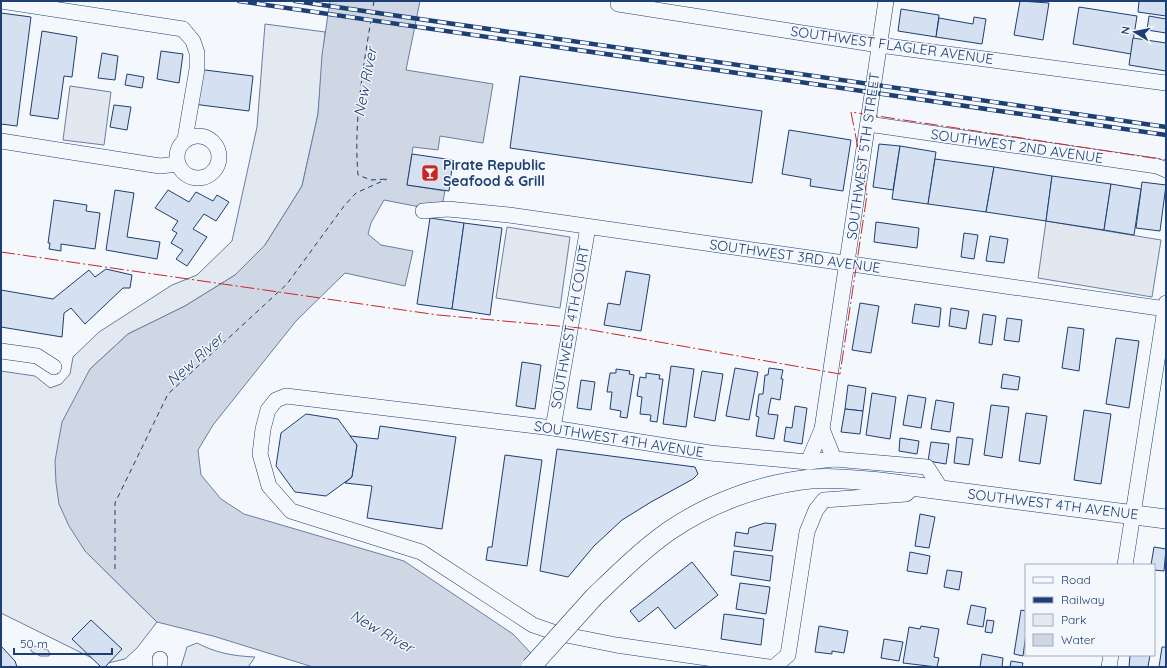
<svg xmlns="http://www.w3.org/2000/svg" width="1167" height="668" font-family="Quicksand,sans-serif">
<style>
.green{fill:#e3e9f0;stroke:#687fa3}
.parking{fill:#e3e8f0;stroke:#687fa3}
.water{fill:#cfd7e4;stroke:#687fa3}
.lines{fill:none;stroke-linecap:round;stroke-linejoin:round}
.ferry{stroke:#1d3f73;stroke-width:1;stroke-dasharray:5 4;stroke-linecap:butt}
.building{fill:#d5e0f0;stroke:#1d3f73}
.minor-casing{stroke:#1d3f73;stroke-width:16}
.major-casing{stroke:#1d3f73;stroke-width:20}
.minor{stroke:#f4f7fb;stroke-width:15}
.major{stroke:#f4f7fb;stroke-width:19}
.rail-casing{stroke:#1d3f73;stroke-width:4.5}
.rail{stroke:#f4f7fb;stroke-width:3;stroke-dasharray:9;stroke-linecap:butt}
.major-bridge-casing{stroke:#1d3f73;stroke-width:20;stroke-linecap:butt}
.major-bridge{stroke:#f4f7fb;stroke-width:19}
.power{stroke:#c62828;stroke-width:1;stroke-dasharray:14 3 2 3;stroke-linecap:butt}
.labels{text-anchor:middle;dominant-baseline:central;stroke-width:3;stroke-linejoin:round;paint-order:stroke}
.street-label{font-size:14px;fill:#1d3f73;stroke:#f4f7fb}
.poi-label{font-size:14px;font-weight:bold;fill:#1d3f73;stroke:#f4f7fb;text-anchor:start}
.water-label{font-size:15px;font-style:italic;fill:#1d3f73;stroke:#f4f7fb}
</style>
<rect width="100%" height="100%" fill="#f4f7fb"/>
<g class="green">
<path d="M265 24 325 32 318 114 302 186 265 245 235 275 185 306 128 334 90 369 85 551 157 622 137 648 125 659 104 664 1 613V371L35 376 50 388 61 384 70 374 73 357 99 332 172 285 197 275 232 241 257 127Z"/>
<path d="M197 643C216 653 233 656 255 657L248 667H181L187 647Z"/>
</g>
<g class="parking">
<path d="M70 86 111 92 104 145 63 140Z"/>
<path d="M1046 221 1161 240 1152 297 1038 278Z"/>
<path d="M507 227 570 237 560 308 496 298Z"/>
<path d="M31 645 48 650 50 654 49 656H40L31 651Z"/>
</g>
<path class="water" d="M330 1H420L406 70 493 84 483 143 440 136 438 150 413 147 407 185 445 191 441 211 384 200 371 223 368 234 381 245 413 251 405 286 345 273 296 321 213 425 198 450 201 475 221 499 244 514 404 561 513 634 544 667H313L213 636 157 622 85 551 69 526 59 504 56 483 55 461 62 422 90 369 128 334 185 306 235 275 265 245 302 186 318 114 322 55Z"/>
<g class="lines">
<g class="ferry">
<path d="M374 1C365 59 353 116 358 175L371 180 387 179"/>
<path d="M115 569V503L168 394 287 284 344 206 356 193 387 179"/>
</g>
</g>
<g class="building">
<path d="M1020 1 1049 3 1043 40 1014 35Z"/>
<path d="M1139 1H1166V16L1138 12Z"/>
<path d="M1079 7 1137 16 1131 54 1073 44Z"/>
<path d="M901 9 939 15 936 37 898 31Z"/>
<path d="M1 13 31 17 17 126 1 124Z"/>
<path d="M1149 16 1166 19V33L1147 30Z"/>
<path d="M974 17 986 19 982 44 936 37 939 18 973 24Z"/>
<path d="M42 31 77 37 72 77 64 76 58 119 30 115Z"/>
<path d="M1133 38 1166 43V71L1129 65Z"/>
<path d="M161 51 183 54 179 83 157 79Z"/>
<path d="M102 53 118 56 115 80 98 78Z"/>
<path d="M197 69 253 76 249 111 193 104Z"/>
<path d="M127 74 144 77 142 88 125 85Z"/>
<path d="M520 76 762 111 752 183 510 148Z"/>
<path d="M114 105 131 107 127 130 110 127Z"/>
<path d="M789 130 851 140 843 191 810 186 811 179 782 174Z"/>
<path d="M879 144 900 146 893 190 873 187Z"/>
<path d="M900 146 936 152 928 204 892 199Z"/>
<path d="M412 154 453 160 449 191 407 185Z"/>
<path d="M935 159 994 167 986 212 928 204Z"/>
<path d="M994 167 1052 176 1046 221 986 212Z"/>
<path d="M1052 176 1111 184 1104 230 1046 221Z"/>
<path d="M1142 182 1166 185 1160 231 1136 228Z"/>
<path d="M1111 184 1141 189 1134 235 1104 230Z"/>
<path d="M115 190 134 193 127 237 160 242 157 259 106 250Z"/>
<path d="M168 190 189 202 196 192 213 201 217 195 229 202 216 221 204 214 193 229 207 237 187 266 176 259 183 250 171 243 177 233 172 230 178 221 155 208Z"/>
<path d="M54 200 87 205 86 211 100 213 95 249 61 244V251L49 249 50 243H48Z"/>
<path d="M430 218 464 223 452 309 417 304Z"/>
<path d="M876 222 919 228 917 248 874 242Z"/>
<path d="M464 223 502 228 490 315 452 309Z"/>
<path d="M964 233 978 235 974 259 961 257Z"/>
<path d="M990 236 1008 239 1004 263 986 261Z"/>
<path d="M106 269 132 275 130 288H123L85 324 71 308 64 313 62 337 1 327V290L53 299 89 270 95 277Z"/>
<path d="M626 271 650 275 641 331 604 325 608 303 620 305Z"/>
<path d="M860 303 879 306 871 353 852 350Z"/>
<path d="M915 304 941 308 939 327 912 323Z"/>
<path d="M951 308 969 311 966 329 949 326Z"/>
<path d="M983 314 996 316 992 345 979 343Z"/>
<path d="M1007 318 1022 320 1019 342 1004 340Z"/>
<path d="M1068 327 1084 329 1079 371 1062 368Z"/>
<path d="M1116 338 1139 341 1129 408 1106 404Z"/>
<path d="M522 362 541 365 535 409 516 406Z"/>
<path d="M671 366 694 369 686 427 663 424Z"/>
<path d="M735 368 758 372 749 420 726 416Z"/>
<path d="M769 368 783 370 781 379H783L780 400 771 398 768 414 778 415 774 439 756 436 759 417 756 416 759 394H763L765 375H768Z"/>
<path d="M616 369 630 371 629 374 634 375 627 418 620 417 621 411 610 409 612 392H607L610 373H616Z"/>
<path d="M702 371 723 374 715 421 694 417Z"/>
<path d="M646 373 660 375 659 379H663L657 422 650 421 651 415 640 414 642 397 637 396 640 377 646 378Z"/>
<path d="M1003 374 1020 377 1018 390 1001 388Z"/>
<path d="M581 380 595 382 591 410 577 408Z"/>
<path d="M848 385 866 388 863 411 845 409Z"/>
<path d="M872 393 896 397 890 439 866 435Z"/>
<path d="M908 395 926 398 921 428 903 425Z"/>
<path d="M936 400 954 403 950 432 931 429Z"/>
<path d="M991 405 1009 407 1002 458 984 455Z"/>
<path d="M795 406 807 408 802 444 784 441 786 427 792 428Z"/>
<path d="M845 409 863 411 860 434 841 432Z"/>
<path d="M1084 410 1111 414 1101 484 1074 480Z"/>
<path d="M1026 413 1047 416 1040 464 1019 461Z"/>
<path d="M306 414 338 419 357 445 352 477 326 496 295 492 276 466 281 433Z"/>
<path d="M380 426 456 437 442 529 367 518 372 486 345 483 352 477 357 445 350 436 378 439Z"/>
<path d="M957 437 973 439 969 465 954 463Z"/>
<path d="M900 438 919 441 917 454 899 451Z"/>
<path d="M931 442 949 444 946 464 928 461Z"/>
<path d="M557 449 695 467 698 474 693 479 651 502 622 520 594 546 568 577 540 571Z"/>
<path d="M505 455 542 460 527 566 486 560 488 547H492Z"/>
<path d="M920 514 935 517 929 548 915 546Z"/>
<path d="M765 523 776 524 772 551 734 546 736 532 748 534 749 528Z"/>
<path d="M1154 547 1166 549 1164 571 1154 570V565H1151Z"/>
<path d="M734 551 773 556 770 581 731 575Z"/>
<path d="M910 552 930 556 927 574 907 571Z"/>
<path d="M692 562 718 595 675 629 658 607 639 622 630 611Z"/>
<path d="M947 570 962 572 959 590 944 587Z"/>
<path d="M740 583 770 587 766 614 736 609Z"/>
<path d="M971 605 986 608 983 627 967 624Z"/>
<path d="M1021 610 1026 611V634L1023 656 1014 654Z"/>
<path d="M724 614 764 619 761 645 721 639Z"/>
<path d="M91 620 122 649 105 667H101L72 639Z"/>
<path d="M987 620 994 621 992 633 985 632Z"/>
<path d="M819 626 848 631 844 653 832 651V654L815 652Z"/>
<path d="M921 626 939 629 934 657 939 658 937 667 903 663 909 627 920 629Z"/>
<path d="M884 639 903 642 899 661 881 658Z"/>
<path d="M1 646 15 661 17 667H1Z"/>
<path d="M1162 647H1166V667H1159Z"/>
<path d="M982 654 1003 658 1002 667H980Z"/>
<path d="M1130 655H1150L1148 667H1129Z"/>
<path d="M1011 661 1023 663 1022 667H1010Z"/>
</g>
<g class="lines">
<defs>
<g id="minor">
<path d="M1 1 183 29 193 41 197 53V69L185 139"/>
<path d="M619 1 618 4 879 45 1166 83"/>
<path d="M868 124 1157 166 1166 170"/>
<circle cx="198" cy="157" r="21"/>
<path d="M1 141 160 166 178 164"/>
<path d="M423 211 448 209 509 215 1166 309"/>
<path d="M1 351 37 356 54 367"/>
<path d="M553 428 588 227"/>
<path d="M822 429 834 459"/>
<path d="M808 462 822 429 886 1"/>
<path d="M1125 565 1166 303"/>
<path d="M160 659V667"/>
<path d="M769 667 616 645 556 633 533 625 421 552 291 511 269 486 260 454 263 429 268 410 276 400 286 396 553 428 710 453 808 462 834 459 927 467 941 489"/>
<path d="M774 667 788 655 807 532 816 510 824 500 906 494 915 486"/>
<path d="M1109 667 1111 655"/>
</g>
<path id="major" d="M594 597C618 574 642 550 669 531 710 503 761 484 811 479 834 477 857 480 880 482L1166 519"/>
</defs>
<use href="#minor" class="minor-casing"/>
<use href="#major" class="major-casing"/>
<use href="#minor" class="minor"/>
<use href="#major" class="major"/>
<defs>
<g id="rail">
<path d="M239 1 1166 135"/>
<path d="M295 1 1166 127"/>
</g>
</defs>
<use href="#rail" class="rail-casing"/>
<use href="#rail" class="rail"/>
<defs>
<path id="major-bridge" d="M531 667 594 597"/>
</defs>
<use href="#major-bridge" class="major-bridge-casing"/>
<use href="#major-bridge" class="major-bridge"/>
<path class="power" d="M1 252 438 315 580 328 840 374 867 195 851 112 1166 160"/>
</g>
<defs>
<symbol id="bar-square" viewBox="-11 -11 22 22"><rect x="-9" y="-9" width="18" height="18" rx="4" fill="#c62828" stroke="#f4f7fb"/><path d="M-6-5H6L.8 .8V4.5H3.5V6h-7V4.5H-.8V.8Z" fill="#fff"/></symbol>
</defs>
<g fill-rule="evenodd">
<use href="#bar-square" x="420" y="163" width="20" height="20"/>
</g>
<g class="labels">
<g class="street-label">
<text transform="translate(892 45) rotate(8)">SOUTHWEST FLAGLER AVENUE</text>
<text transform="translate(1017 146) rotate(8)">SOUTHWEST 2ND AVENUE</text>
<text transform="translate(863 156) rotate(-82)">SOUTHWEST 5TH STREET</text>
<text transform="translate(795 256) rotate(8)">SOUTHWEST 3RD AVENUE</text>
<text transform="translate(570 327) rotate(-80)">SOUTHWEST 4TH COURT</text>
<text transform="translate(619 439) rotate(9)">SOUTHWEST 4TH AVENUE</text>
<text transform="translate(1053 504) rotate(7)">SOUTHWEST 4TH AVENUE</text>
</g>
<g class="poi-label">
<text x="443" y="165">Pirate Republic<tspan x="443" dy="16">Seafood &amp; Grill</tspan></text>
</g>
<g class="water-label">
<text transform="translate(365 82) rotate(-79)">New River</text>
<text transform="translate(195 359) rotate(-42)">New River</text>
<text transform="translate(382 631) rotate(30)">New River</text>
</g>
</g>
<rect width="1167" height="668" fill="none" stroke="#1d3f73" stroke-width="4"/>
<rect x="1025" y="564" width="130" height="92" fill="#f4f7fb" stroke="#9eadc5"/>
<rect x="1033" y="577" width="20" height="6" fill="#f4f7fb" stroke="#9eadc5"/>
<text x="1061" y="584" font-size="12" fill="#1d3f73">Road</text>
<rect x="1033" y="597" width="20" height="6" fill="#1d3f73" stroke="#9eadc5"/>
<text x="1061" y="604" font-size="12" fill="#1d3f73">Railway</text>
<rect x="1033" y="614" width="20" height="12" fill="#e3e9f0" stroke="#9eadc5"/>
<text x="1061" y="624" font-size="12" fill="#1d3f73">Park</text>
<rect x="1033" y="634" width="20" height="12" fill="#cfd7e4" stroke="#9eadc5"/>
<text x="1061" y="644" font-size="12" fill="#1d3f73">Water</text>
<g transform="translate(1135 32) rotate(280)" stroke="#f4f7fb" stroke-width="3" paint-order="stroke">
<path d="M0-3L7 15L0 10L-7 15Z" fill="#1d3f73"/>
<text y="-6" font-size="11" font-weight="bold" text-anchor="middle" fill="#1d3f73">N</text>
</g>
<path d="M14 648v6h98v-6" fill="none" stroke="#1d3f73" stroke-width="2"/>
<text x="20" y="648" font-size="12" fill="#1d3f73" stroke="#f4f7fb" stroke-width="3" paint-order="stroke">50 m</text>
</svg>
